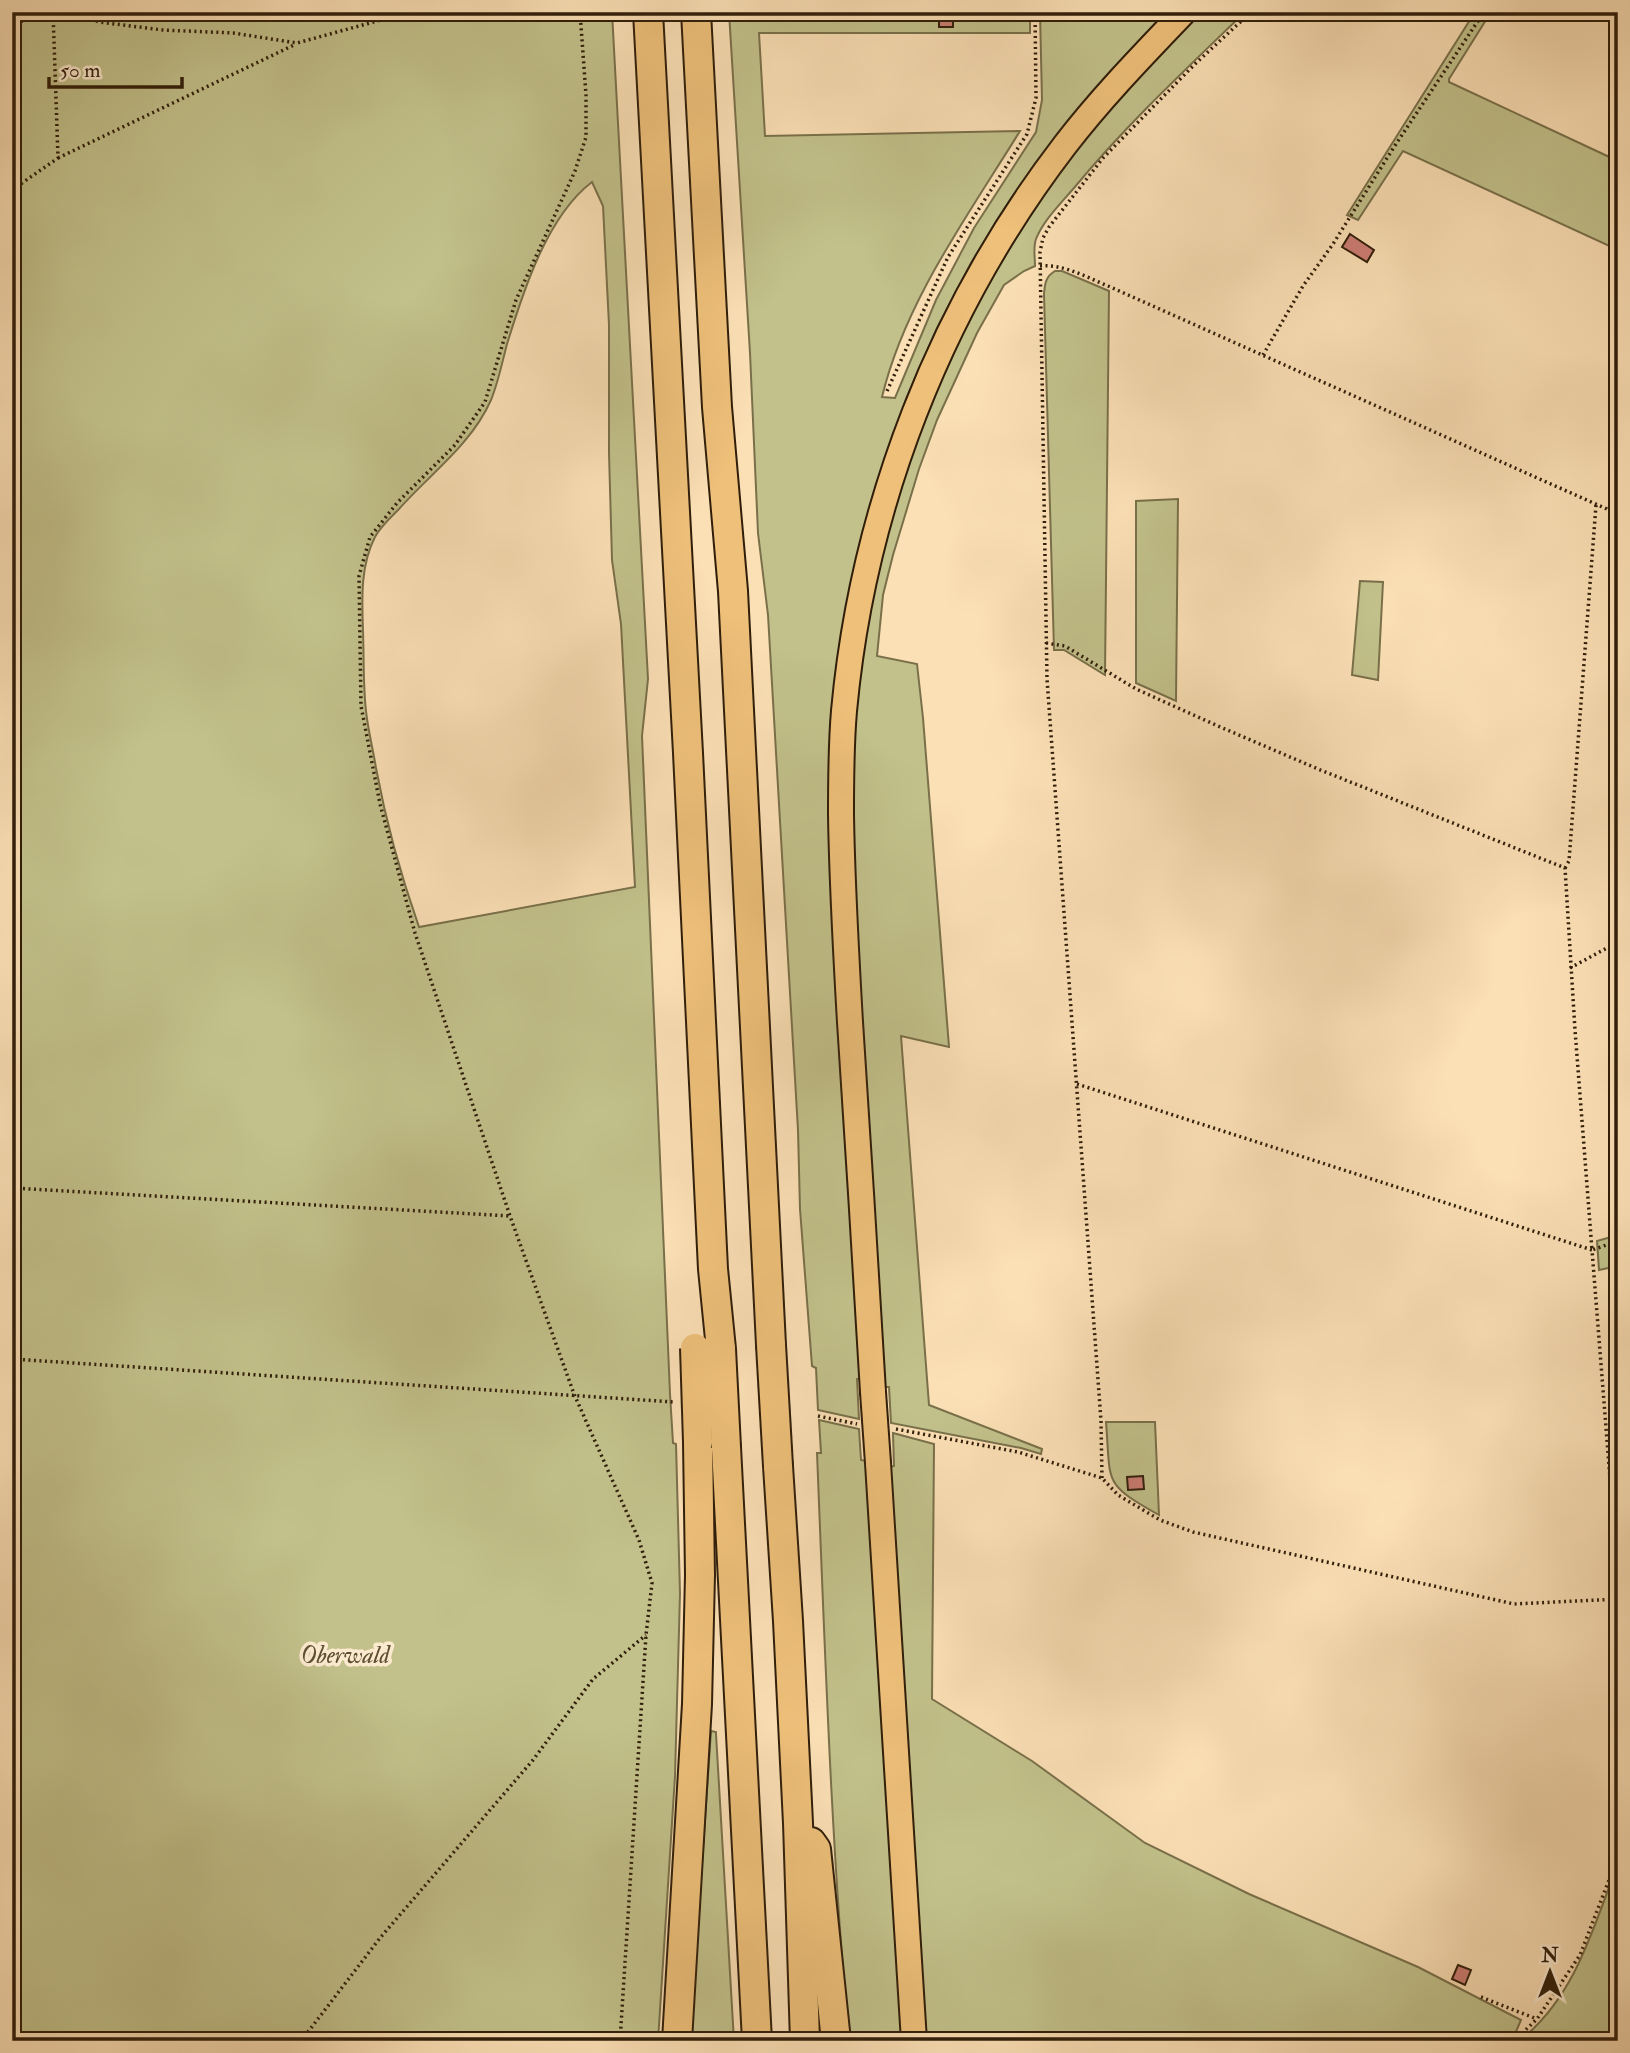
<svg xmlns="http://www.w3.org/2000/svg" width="1630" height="2053" font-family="'IM FELL Double Pica',serif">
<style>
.green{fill:#c2c18b;stroke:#79704a;stroke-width:2;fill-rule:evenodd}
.building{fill:#cc7d74;stroke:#301e0a;stroke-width:2}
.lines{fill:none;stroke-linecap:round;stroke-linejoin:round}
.primary-casing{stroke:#301e0a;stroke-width:28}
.highway-casing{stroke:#301e0a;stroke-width:32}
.path{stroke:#301e0a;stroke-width:3.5;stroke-dasharray:2 3.5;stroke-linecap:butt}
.primary{stroke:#eec07a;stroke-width:24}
.highway{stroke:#eec07a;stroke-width:28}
.primary-bridge-casing{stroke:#301e0a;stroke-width:28;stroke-linecap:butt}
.highway-bridge-casing{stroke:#301e0a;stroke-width:32;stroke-linecap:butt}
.primary-bridge{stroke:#eec07a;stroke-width:24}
.highway-bridge{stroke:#eec07a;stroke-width:28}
.labels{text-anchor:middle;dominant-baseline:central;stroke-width:7;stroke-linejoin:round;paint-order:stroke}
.park-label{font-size:24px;font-style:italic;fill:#5c4f31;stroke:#fceacf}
</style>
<rect width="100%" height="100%" fill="#fbdfb5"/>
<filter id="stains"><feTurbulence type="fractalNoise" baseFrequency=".00286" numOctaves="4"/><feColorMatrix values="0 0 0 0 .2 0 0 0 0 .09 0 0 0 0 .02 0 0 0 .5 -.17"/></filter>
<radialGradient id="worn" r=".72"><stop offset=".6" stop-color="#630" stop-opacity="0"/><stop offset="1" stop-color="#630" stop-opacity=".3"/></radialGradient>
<g class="green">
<path d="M12 12H612L648 679 642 736 670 1394 673 1443 676 1444 680 1593 675 1776 658 2041H12ZM592 182 603 206 609 325V453L612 560 621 624 635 887 419 927C401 876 386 822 376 768 373 749 368 730 366 711 363 684 364 658 363 631 362 600 360 566 375 537 380 527 391 517 399 509 430 474 471 445 491 400 498 383 502 363 507 344 523 292 547 216 592 182Z"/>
<path d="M729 12H1030V33H759L765 136 1020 131C969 214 905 301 882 397L895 398 936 300 974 228 1036 132 1042 100 1040 12H1168L1139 41 1049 146 1010 200 971 263 938 326 906 399 888 455 838 674 862 1378 857 1379 859 1419 818 1410 816 1368 812 1366 800 1209 798 1130 768 615 758 533 750 353Z"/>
<path d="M1197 12H1245C1186 69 1126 125 1074 188 1061 203 1043 221 1036 239 1033 247 1035 257 1035 266L1024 271 1004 285 977 333 937 420 919 469 893 555 883 595 877 656 917 664 923 718 949 1047 901 1036 929 1405 1042 1449 1041 1454 1021 1448 891 1423 889 1387H884L850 827 854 712 870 600 904 473 944 370 981 293 1049 183 1144 68Z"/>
<path d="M1475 12H1491L1449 79V82L1618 161V250L1403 151 1358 220 1347 215Z"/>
<path d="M1055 271H1062L1109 291 1105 675 1064 650H1054L1044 294C1045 284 1045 277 1055 271Z"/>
<path d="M1178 499 1176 701 1136 683V501Z"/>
<path d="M1360 581 1383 582 1378 680 1352 675Z"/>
<path d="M1618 1235V1266L1599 1270 1597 1241Z"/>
<path d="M819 1420 859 1429 861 1460 866 1461 905 2041H849C831 1845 825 1649 817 1453H821Z"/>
<path d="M1106 1422H1155L1159 1515C1102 1483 1111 1484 1106 1422Z"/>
<path d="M893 1433 934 1444 932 1699 1032 1761 1145 1843 1249 1894 1418 1967 1521 2020 1512 2041H925L889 1467 894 1466Z"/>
<path d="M711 1731 716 1732V1734L734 2041H690Z"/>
<path d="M1618 1863V2041H1519C1575 1998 1594 1926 1618 1863Z"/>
</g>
<g class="building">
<rect x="939" y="12" width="14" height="15"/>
<path d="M1350 234 1374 250 1367 262 1342 247Z"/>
<path d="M1143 1476 1144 1489 1128 1490 1127 1477Z"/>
<path d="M1458 1965 1471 1970 1465 1985 1452 1979Z"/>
</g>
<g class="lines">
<defs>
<g id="primary">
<path d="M873 1392C866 1269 858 1145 850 1022 846 953 842 884 841 814 841 780 841 745 844 711 863 506 940 308 1065 145 1102 97 1143 55 1184 12"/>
<path d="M878 1463 914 2041"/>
</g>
<g id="highway">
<path d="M648 12 688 753 713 1269 721 1349"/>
<path d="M696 12 717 407 733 591 771 1345"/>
<path d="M726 1447 757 2041"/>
<path d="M778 1466 788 1621 798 1823 805 2041"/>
<path d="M811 1842 816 1849 836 2041"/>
<path d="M677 2041 697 1704 700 1575 698 1442"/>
</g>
</defs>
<use href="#primary" class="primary-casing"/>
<use href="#highway" class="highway-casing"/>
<g class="path">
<path d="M76 12 99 22 163 30 233 33 297 43 410 12"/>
<path d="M580 12 586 95V137L575 171 516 300 485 402 455 445 397 503 370 537 359 576 361 706 380 804 415 933 510 1216 574 1394 639 1540 652 1583 646 1635 620 2041"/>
<path d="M12 48 16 43 24 12"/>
<path d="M58 158 296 44"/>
<path d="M12 190 58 158 53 12"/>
<path d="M1040 266C1064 264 1086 277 1108 286L1618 514"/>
<path d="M1263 355 1303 286 1333 244 1394 147 1484 12"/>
<path d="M887 391 948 257 1027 134 1036 98 1035 12"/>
<path d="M1609 509 1613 492 1618 486"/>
<path d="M1046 643 1065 646 1136 689 1218 726 1318 769 1565 868 1575 1030 1592 1250 1618 1241"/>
<path d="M1565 868 1569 861 1596 505"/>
<path d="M1570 968 1618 942"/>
<path d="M1077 1084 1592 1250 1618 1580"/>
<path d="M12 1188 510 1216"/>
<path d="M12 1359 674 1402"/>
<path d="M818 1416 857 1424"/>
<path d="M896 1429 1018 1452 1102 1478 1118 1495 1160 1520 1193 1532 1514 1604 1618 1599"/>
<path d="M1102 1478 1101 1421 1047 679 1040 252 1043 238 1049 227 1103 158 1195 64 1251 12"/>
<path d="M1481 1997 1537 2019"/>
<path d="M301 2041 380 1938 533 1760 593 1679 646 1635"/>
<path d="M1514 2041 1537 2019 1580 1955 1618 1857"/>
</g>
<use href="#primary" class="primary"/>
<use href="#highway" class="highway"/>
<defs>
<path id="primary-bridge" d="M873 1392 878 1463"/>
<g id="highway-bridge">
<path d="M771 1345 778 1466"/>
<path d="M695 1348 698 1442"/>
<path d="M721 1349 726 1447"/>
</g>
</defs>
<use href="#primary-bridge" class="primary-bridge-casing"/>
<use href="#highway-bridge" class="highway-bridge-casing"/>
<use href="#primary-bridge" class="primary-bridge"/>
<use href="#highway-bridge" class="highway-bridge"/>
</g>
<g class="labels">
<g class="park-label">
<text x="345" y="1655">Oberwald</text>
</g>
</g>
<rect width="1630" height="2053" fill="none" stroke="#fbdfb5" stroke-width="42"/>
<rect x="14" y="14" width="1602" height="2025" fill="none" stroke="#301e0a" stroke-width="3.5"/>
<rect x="21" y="21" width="1588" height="2011" fill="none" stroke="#301e0a" stroke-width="2"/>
<g transform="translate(1550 1972)" stroke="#fceacf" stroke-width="5" paint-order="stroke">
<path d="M0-5L12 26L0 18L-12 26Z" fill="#301e0a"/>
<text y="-10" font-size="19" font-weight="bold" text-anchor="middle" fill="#301e0a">N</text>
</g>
<path d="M49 77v10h133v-10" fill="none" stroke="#301e0a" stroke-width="3.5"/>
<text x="60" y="77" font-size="21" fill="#301e0a" stroke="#fceacf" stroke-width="5" paint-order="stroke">50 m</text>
<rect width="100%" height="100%" filter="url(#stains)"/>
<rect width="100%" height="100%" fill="url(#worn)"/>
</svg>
